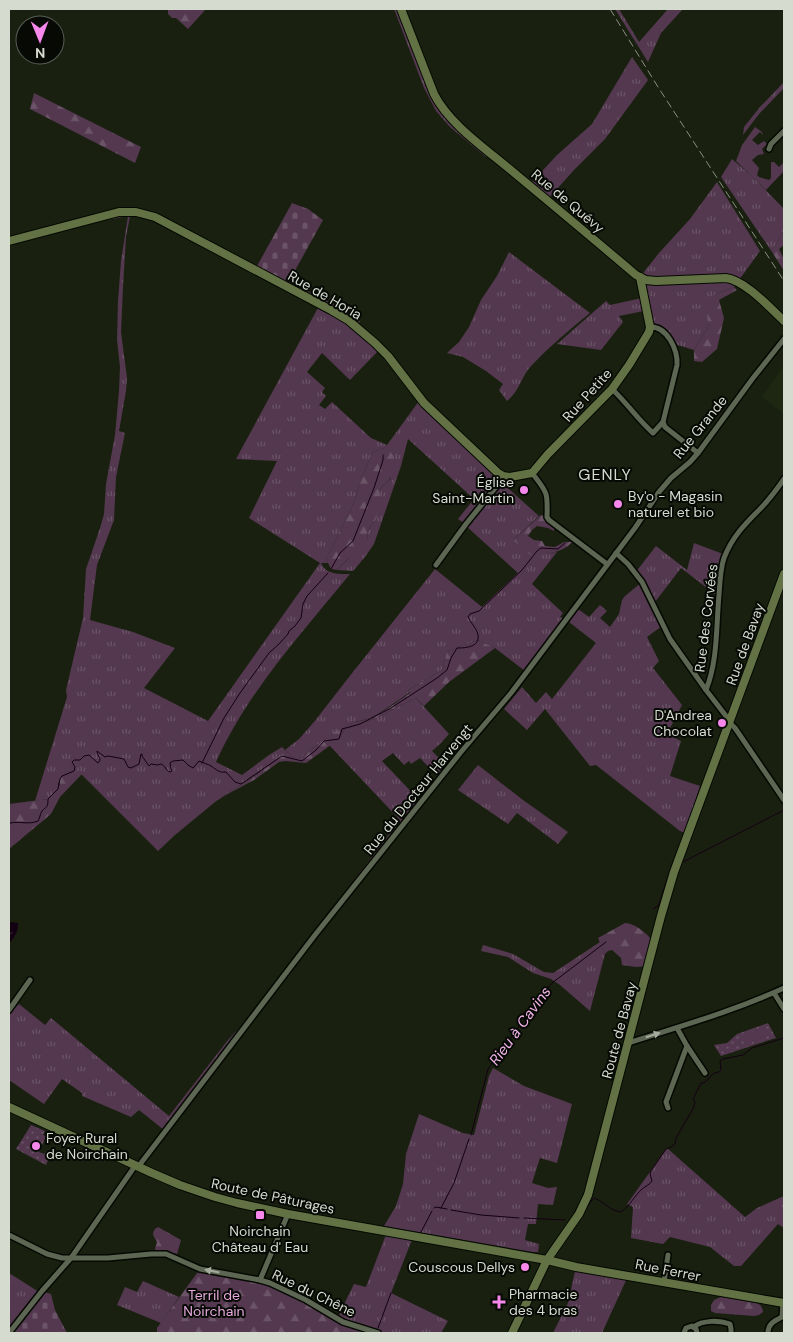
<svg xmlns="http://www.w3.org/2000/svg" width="793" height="1342" font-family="'DM Sans',sans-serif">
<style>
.built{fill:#1e2711}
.grass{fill:url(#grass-tufts)}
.forest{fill:url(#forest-firs)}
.cemetery{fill:url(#cemetery-stones)}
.park{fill:url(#park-dots)}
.garden{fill:#53384f}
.water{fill:url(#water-ripples)}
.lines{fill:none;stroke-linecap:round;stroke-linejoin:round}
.stream{stroke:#140013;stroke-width:1}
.street-casing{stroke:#050901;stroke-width:8}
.secondary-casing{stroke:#050901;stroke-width:10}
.street{stroke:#5d6553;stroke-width:5}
.secondary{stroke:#627245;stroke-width:8}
.rail{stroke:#898e81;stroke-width:1;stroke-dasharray:8 4;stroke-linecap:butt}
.oneway{fill:#a6ac9e}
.poi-dot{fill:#f788eb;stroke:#060904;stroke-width:2}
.labels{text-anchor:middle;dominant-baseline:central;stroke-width:4;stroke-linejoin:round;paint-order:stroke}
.street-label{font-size:14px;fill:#d6dbd0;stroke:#060904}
.poi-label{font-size:14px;fill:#d6dbd0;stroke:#060904;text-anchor:end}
.park-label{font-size:14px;fill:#e6a8dd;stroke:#060904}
.water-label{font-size:15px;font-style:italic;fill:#f4b6ec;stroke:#060904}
.quarter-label{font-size:16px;letter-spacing:1px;fill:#d6dbd0;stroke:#060904}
</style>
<defs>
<pattern id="grass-tufts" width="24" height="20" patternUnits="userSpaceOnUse" patternTransform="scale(1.25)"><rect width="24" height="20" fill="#53384f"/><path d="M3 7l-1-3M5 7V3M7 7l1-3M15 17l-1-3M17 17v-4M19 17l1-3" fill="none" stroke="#6b5467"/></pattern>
<pattern id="forest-firs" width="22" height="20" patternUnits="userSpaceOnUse" patternTransform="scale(1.25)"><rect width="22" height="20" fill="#53384f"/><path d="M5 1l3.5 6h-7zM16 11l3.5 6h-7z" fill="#6b5467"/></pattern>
<pattern id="cemetery-stones" width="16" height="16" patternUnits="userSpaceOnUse" patternTransform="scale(1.25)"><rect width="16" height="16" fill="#53384f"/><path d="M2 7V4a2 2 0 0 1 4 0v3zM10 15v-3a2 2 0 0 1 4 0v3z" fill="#6b5467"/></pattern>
<pattern id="park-dots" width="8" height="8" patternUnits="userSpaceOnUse" patternTransform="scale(1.25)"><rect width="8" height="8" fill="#53384f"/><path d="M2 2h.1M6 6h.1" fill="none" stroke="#6b5467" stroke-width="1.8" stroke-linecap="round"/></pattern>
<pattern id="water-ripples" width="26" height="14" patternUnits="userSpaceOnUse" patternTransform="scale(1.25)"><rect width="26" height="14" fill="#140013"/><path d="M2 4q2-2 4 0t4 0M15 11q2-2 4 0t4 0" fill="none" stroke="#352534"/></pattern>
</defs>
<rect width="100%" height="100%" fill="#192010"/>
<path class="built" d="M783 367 784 368V414L762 397Z"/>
<g class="grass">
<path d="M394 9H399L435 101 488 153 486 157 450 127 436 111 424 88Z"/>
<path d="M615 9H619L639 42 668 9H683L661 33 648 62Z"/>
<path d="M632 57 648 80 605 139 574 170 548 199 532 182 557 155 592 124Z"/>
<path d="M784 82V88L759 114 743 135 744 127 760 107Z"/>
<path d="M732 159 752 176 784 209V230L772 252 721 177Z"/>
<path d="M717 182 760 251 734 287 714 295 710 324 694 350 671 343 662 330 650 327 640 277 659 253 690 219Z"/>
<path d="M117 215 139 216H130L126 237 123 287 121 332 127 378 126 391 119 431 125 433 116 477 114 520 97 565 90 620 133 632 175 648 144 688 208 721 320 563 249 518 277 461 236 459 319 306 346 321 379 350 350 380 322 353 307 372 325 388 322 392 326 396 319 405 325 409 332 402 371 438 387 445 419 401 499 478V480L464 523 458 519 474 499 408 439 401 466 374 544 365 557 353 571 337 570 368 540 367 532 376 519 379 490 391 478 385 446 384 448 373 452 363 474 352 507 326 559 328 563H321C326 575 339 574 350 574 302 633 248 691 216 762L242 775 269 755 282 747 285 750 299 739 314 722 349 677 435 569 482 607 518 573 466 526 501 483H502L539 516 513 540 542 554 557 552 532 584 563 613 560 617 564 619 525 671 495 648 478 640 447 652 442 670 408 690 410 692C397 701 384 711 370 718 361 721 352 722 344 727 329 736 315 746 302 757H293L285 750 282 756 270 765 215 802 175 835 158 851 78 771 68 773 58 783V789L48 799 35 801 67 697 66 690 83 618 86 569 100 528 104 514 106 484 115 435 119 391 120 367 117 340 118 301 121 261 128 216 101 221 9 245V244Z"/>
<path d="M509 252 590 313C569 330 549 347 531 366 521 377 519 392 507 401L499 390 503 384 486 371 463 357 447 353 459 342 469 327 481 300 497 276Z"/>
<path d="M289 282 341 308 360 321 358 325 287 285Z"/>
<path d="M642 298 644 311 619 316 623 322 601 350 557 344 606 301 610 305Z"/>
<path d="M694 543 723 554 718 572 716 595 681 568 655 602 650 604 662 626 647 637 659 661 653 668 682 705 667 734 681 741 670 776 700 786 685 833 680 831 596 765 590 766 545 709 527 730 504 709 522 687 536 703 546 692 552 699 596 643 569 622 578 609 589 617 600 605 607 611 600 618 610 627 619 614 622 600 625 596 642 582 635 573 656 546 687 570Z"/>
<path d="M416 698 449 734 440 744 432 751 447 766 438 777 420 758 411 764 409 761 404 765 393 753 382 761 420 801 164 1130 139 1110 131 1117 82 1096V1093L62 1079 44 1104 9 1080V1015L14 1008 19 1004 45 1025 51 1018 169 1116 228 1040 243 1024 400 820 329 745 339 739 344 730 376 718Z"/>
<path d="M478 765 523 800 568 832 558 844 517 813 508 824 458 790Z"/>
<path d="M600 942 605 954 590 1011 560 985 551 979 533 973 508 957 481 951 483 945 513 954 544 972 553 973Z"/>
<path d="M493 1068 524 1086 572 1104 557 1163 540 1158 532 1183 548 1188 557 1187 553 1205 538 1204 536 1224H528L525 1240 539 1244 538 1252H533L384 1226 396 1206 403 1184 406 1154 419 1114 463 1133 474 1135 489 1076Z"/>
<path d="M667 1148 745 1217 757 1208 784 1196V1228L778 1224 741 1266H734L710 1247 670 1237 663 1244 631 1238 633 1207 627 1204Z"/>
<path d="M387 1232 413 1237 391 1293 448 1321 441 1333H378L337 1319 354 1284 366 1287Z"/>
<path d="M576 1267 628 1276 602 1333H553L568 1303Z"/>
<path d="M9 1273 39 1292 9 1330Z"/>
<path d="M143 1281 179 1297 161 1323 117 1305 125 1287 137 1292Z"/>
</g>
<g class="forest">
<path d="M168 9H206L188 29 176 18H172L168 14Z"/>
<path d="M34 93 141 147 135 163 30 109Z"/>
<path d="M784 230V245L779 249 784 259V271L772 252Z"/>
<path d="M734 287 737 290 719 300 724 318 717 349 702 362 694 361V350L710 324 704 305 714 295Z"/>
<path d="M385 446 388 447C401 468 395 474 379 490L381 500 376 519 367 532 368 540 365 548 347 560 337 570 331 569 326 559 352 507 363 474 373 452 384 448Z"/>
<path d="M541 515C548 517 555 523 554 531L548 528 537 526 532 530 528 536 534 540 542 541 545 546 555 547 564 542H572C562 554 547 552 533 557L513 540Z"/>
<path d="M478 640 495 648 449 682 424 706 416 698 376 718 344 730 339 739 306 763 285 761 279 762 254 780 224 796C239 785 277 764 285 750L293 757H302C316 746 331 733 347 725 354 722 362 721 370 718 384 712 397 702 410 693L408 690 442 670 447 652Z"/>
<path d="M74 771H78L82 774 60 797 51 814 9 849V804L48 799 58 789 60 779 62 776Z"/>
<path d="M625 923C635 923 649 935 654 943L648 966 636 967 622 965 621 958 612 950 608 951 605 954 598 938Z"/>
<path d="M158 1227 181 1240 177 1254 165 1251H156L155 1249 157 1242C154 1236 151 1235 155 1229Z"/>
<path d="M200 1269 260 1280 282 1288 337 1319 377 1333H157V1328Z"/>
<path d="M721 1297 755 1303C760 1304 762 1306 763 1312L759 1315 754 1316 715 1313 711 1311V1305L714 1300Z"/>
</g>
<g class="cemetery">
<path d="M292 203 308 209 323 220 287 285 272 274 257 266Z"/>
<path d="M42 1291 51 1294 55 1310 67 1333H12L14 1331 12 1330Z"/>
</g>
<g class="park">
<path d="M768 1023 776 1038 766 1041 721 1056 714 1045 727 1043 737 1034Z"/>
<path d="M31 1125 45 1131 43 1135 46 1136 39 1152 44 1154 46 1151 51 1153 46 1165 16 1149Z"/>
</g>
<g class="garden">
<path d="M755 127 762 132 763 135 760 132 752 140 758 145 764 141 767 144 762 149 764 154 758 155 752 160 759 168 757 175 759 177 769 180 771 178V162H774L779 167 784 162V171L766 190 736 161 742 145Z"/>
<path d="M765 1027 768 1036 747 1044 744 1035Z"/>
</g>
<path class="water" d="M11 922 18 923C19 931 14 938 9 944V923Z"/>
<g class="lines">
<g class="stream">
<path d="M331 569 340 553 353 541 374 488 383 460V455"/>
<path d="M202 763 224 718 240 693 269 653 279 644 288 634 289 631 295 626 301 618 303 604 307 596 328 573"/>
<path d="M9 825 10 823C19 821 29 825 38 821 40 818 40 814 42 811 46 806 48 809 48 799L58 789 60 779 62 776 74 771 75 767 72 762 74 760H80L84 756 89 755 98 763C103 759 97 756 97 751L105 757 108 756 124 759 128 767 131 768 139 764 141 754H142V756L149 766 151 764 158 765 161 764C166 766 165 770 170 772L172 771 171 769 170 763 173 761 183 760 188 765 193 768 199 761C203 763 208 764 211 766 217 770 219 773 226 772L235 782 241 784 282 756 302 761 316 750 324 741 339 739 342 729 360 724 391 708 437 678 447 670 451 658 457 648C466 648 480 647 478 635 477 629 471 623 468 617L470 614 479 611 522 570 537 551 541 548 558 549 565 543"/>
<path d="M681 863 784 810"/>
<path d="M653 909 658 906 659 904 673 861"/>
<path d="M471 1135 488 1069 503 1048 552 983 606 942"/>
<path d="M434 1208 436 1207 447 1209"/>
<path d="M441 1208 454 1183 469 1139"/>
<path d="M451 1210 481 1215 519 1218"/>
<path d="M524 1218 565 1220"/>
<path d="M578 1222C583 1215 589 1202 594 1198 605 1202 608 1210 621 1212 631 1205 634 1196 642 1189 646 1186 649 1185 652 1181L650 1174 651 1171 666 1149 671 1147 675 1144 676 1138 694 1107 695 1102 693 1099 701 1083H704L714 1073 719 1072 721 1070 720 1061 723 1059 743 1055 752 1048 784 1038"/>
<path d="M421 1232 432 1211"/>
<path d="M378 1328 391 1293"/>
</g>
<defs>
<g id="street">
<path d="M769 149 771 144 784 131"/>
<path d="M650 327C667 326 678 350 677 365L663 422 665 427 698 453"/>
<path d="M612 389C627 403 638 420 653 433L663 422"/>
<path d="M532 473C547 492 548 492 547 517L549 520 607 564"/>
<path d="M616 553 628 564 642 582 670 639 706 690 726 716 729 722 735 728 784 800"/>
<path d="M436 565 466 524 496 487 503 476"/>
<path d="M706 690C718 660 716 627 719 595 720 583 720 570 724 558 732 537 745 524 760 509 769 500 777 489 784 479"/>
<path d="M774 993 784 1009"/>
<path d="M9 1010 30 980"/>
<path d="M677 1028 687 1046 705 1073"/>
<path d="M628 1043C681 1026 734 1011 784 988"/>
<path d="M668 1108 666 1102 687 1046"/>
<path d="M138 1167 315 935 461 752 511 693 635 528 659 492 671 478 690 462 698 453 753 378 784 339"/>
<path d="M9 1235 47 1254 62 1258H108L151 1254H166L200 1269 260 1280 270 1283 306 1300 343 1322 378 1333"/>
<path d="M260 1280 288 1214"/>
<path d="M664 1282 668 1255"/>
<path d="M693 1327C703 1320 719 1320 730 1324L731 1329V1333"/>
<path d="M9 1333 42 1291 71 1258 135 1166"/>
<path d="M684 1333 686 1328 692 1326 696 1329 697 1333"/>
<path d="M768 1333C768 1324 774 1321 782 1317L783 1303"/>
</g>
<g id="secondary">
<path d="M401 9 434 94C449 124 486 149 512 171 554 206 595 240 636 275L646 280 656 281 726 278C746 281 769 307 784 321"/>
<path d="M9 241 119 212H136L155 217 331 310 348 320 375 343 388 356 424 403 498 473 503 476 510 477 532 473 548 454 612 389 629 365 649 332 650 327 640 277"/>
<path d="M9 1107 152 1173 180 1185 215 1197 237 1203 288 1214 547 1260 576 1267 784 1303"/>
<path d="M512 1333 547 1260 579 1214 588 1195 661 916 674 872 784 574"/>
</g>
</defs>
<use href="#street" class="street-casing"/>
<use href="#secondary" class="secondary-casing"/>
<use href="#street" class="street"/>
<use href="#secondary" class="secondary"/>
<path class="rail" d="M610 9 658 87 784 281"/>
</g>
<defs><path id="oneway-solid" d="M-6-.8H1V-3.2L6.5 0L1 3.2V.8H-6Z" transform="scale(1.25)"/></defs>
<g class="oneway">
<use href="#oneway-solid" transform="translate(653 1035) rotate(-17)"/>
<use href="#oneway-solid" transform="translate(212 1271) rotate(-169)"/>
</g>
<g class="poi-dot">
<circle cx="524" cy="490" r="5"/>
<circle cx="618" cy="504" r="5"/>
<circle cx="722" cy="723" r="5"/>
<circle cx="36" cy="1146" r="5"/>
<rect x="255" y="1210" width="10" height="10" rx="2.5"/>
<circle cx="525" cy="1267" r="5"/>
<path d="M496.5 1294.5h5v5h5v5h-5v5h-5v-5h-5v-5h5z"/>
</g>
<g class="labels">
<g class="street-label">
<text transform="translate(568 201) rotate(40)">Rue de Quévy</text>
<text transform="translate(325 295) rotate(30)">Rue de Horia</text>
<text transform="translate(587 395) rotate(-48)">Rue Petite</text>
<text transform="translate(700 427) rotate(-51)">Rue Grande</text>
<text transform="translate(706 618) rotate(-83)">Rue des Corvées</text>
<text transform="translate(745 644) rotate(-70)">Rue de Bavay</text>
<text transform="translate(418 789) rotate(-51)">Rue du Docteur Harvengt</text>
<text transform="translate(619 1030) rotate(-75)">Route de Bavay</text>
<text transform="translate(273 1196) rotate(12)">Route de Pâturages</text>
<text transform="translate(668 1270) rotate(11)">Rue Ferrer</text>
<text transform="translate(314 1293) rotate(26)">Rue du Chêne</text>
</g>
<g class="poi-label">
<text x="514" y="482">Église<tspan x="514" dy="16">Saint-Martin</tspan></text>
<text x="628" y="496" text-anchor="start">By'o - Magasin<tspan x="628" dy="16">naturel et bio</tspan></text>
<text x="712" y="715">D'Andrea<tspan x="712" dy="16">Chocolat</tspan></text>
<text x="46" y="1138" text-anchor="start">Foyer Rural<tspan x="46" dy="16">de Noirchain</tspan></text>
<text x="260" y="1231" text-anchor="middle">Noirchain<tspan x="260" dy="16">Château d' Eau</tspan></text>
<text x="515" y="1267">Couscous Dellys</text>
<text x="509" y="1294" text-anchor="start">Pharmacie<tspan x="509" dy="16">des 4 bras</tspan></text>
</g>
<g class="park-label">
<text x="214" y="1295">Terril de<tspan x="214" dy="16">Noirchain</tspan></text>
</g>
<g class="water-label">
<text transform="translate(520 1026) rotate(-54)">Rieu à Cavins</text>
</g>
<g class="quarter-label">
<text x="605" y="474">GENLY</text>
</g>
</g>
<rect width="793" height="1342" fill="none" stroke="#d6dbd0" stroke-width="20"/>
<g transform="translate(40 40) rotate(179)"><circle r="24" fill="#060904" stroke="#595d56"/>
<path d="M0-4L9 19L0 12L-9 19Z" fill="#f788eb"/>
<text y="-8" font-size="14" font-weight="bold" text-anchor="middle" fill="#d6dbd0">N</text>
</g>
</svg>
